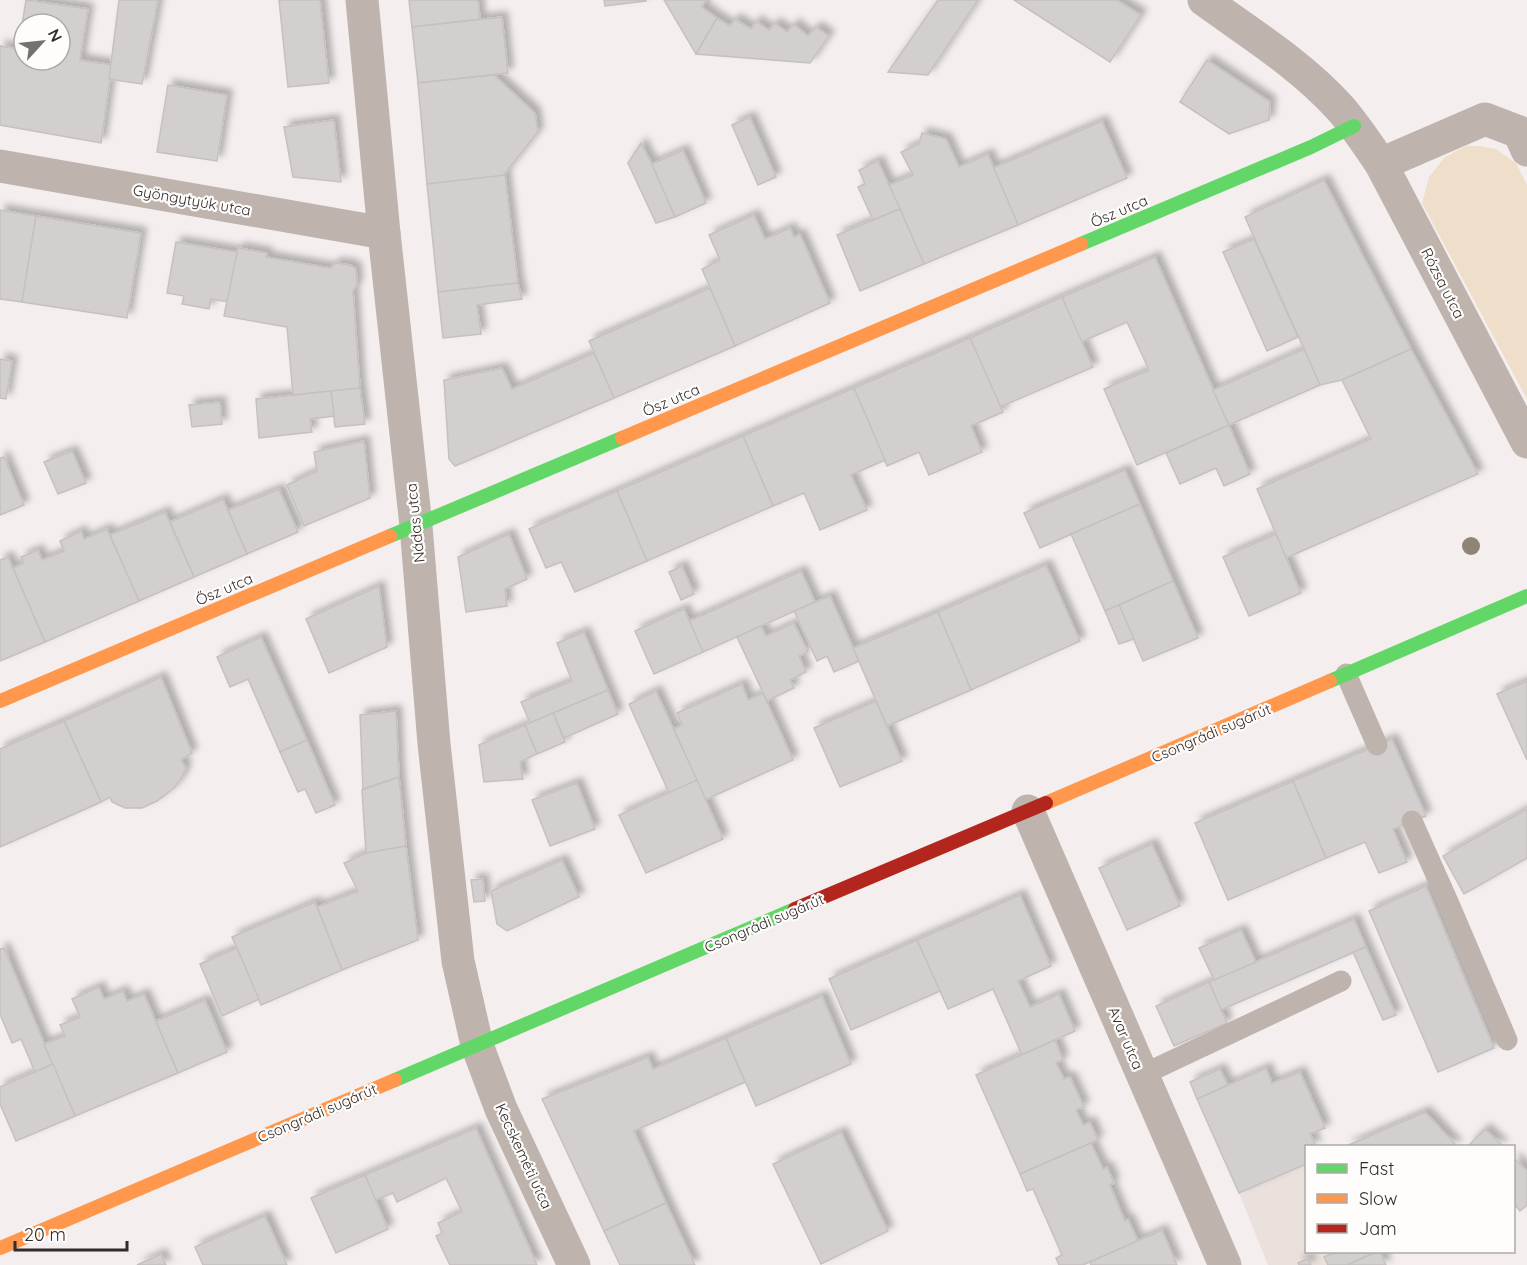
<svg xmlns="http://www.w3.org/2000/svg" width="1527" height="1265" font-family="Quicksand,sans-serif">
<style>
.built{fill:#eae0dc}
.green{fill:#eedeca}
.building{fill:#d3cfce;stroke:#c5c1c1;stroke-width:1.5;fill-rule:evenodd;filter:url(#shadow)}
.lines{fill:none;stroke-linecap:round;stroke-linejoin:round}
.lane{stroke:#beb4ad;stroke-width:21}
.street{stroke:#beb4ad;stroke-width:33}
.fast{stroke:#63d668;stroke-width:14}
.slow{stroke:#ff974d;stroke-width:14}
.jam{stroke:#b3261e;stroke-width:14}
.tree{fill:#8f8476}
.labels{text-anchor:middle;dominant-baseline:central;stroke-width:4.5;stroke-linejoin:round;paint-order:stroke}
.street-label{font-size:15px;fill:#312d2c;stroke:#fefdfc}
</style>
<defs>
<filter id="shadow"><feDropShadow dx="5.5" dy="-5.5" stdDeviation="3" flood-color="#0004"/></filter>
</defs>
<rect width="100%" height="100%" fill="#f4efee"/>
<path class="built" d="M1306 1164V1252H1379L1347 1265H1268L1239 1193Z"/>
<path class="green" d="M1466 146H1480L1496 149 1516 163 1527 185V399L1422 203 1429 177 1445 157Z"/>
<g class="building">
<path d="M26 0 88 9 80 60 112 65 101 143 0 125V46L18 49ZM24 24H60V60H24Z"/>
<path d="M119 0H158L142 84 109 79Z"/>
<path d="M279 0H320L329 83 288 87Z"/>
<path d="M409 0H478L480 19 412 27Z"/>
<path d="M604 0H646V1L605 6Z"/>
<path d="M664 0H706L702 7 717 18 696 54Z"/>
<path d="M938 0H978L928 75 888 72Z"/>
<path d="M1014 0H1117L1141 15 1110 62Z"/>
<path d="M502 17 508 73 418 83 412 27Z"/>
<path d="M717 18 730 26 735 19 751 29 756 21 769 30 775 23 787 32 794 24 808 36 816 27 829 36 810 63 696 54Z"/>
<path d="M1207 60 1270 102 1269 120 1229 134 1180 102Z"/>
<path d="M494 75 535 113 538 132 503 176 427 184 418 83Z"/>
<path d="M168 85 227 95 217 161 157 152Z"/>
<path d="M750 117 776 177 758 185 732 125Z"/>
<path d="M334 120 341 182 293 177 284 127Z"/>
<path d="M1102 121 1127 178 1018 225 993 168Z"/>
<path d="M922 133 946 139 959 167 988 154 1018 225 924 264 889 185 913 175 901 152 919 144Z"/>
<path d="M641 143 652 164 675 217 656 223 628 163Z"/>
<path d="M683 150 706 203 675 217 652 164Z"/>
<path d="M878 161 900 209 873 220 858 187 865 184 859 170Z"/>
<path d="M505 175 518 283 438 292 427 184Z"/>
<path d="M1324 180 1411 349 1342 380 1320 385 1245 217Z"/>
<path d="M900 209 924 264 860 291 837 235Z"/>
<path d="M0 210 36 216 22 302 0 299Z"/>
<path d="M754 215 765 239 790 228 794 237 800 234 830 303 735 346 702 269 720 260 709 235Z"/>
<path d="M36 216 141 233 127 318 22 302Z"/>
<path d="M1254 239 1298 337 1267 351 1223 252Z"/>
<path d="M176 242 237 252 228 302 211 299 209 309 182 304 184 296 167 293Z"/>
<path d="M238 248 267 253 266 257 330 268 336 263 350 265 356 269 357 285 353 291 360 388 293 395 287 327 224 316Z"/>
<path d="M1155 257 1229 425 1137 465 1104 389 1149 370 1127 322 1081 342 1062 297Z"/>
<path d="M518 283 522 299 477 305 481 334 443 338 438 292Z"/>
<path d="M710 288 735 346 614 398 589 341Z"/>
<path d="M1062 297 1093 367 1000 407 970 338Z"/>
<path d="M970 338 1003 412 971 426 982 452 929 475 919 452 887 466 854 388Z"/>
<path d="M1304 349 1320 385 1229 425 1213 390Z"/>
<path d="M1411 349 1478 474 1286 558 1257 489 1371 439 1342 380Z"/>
<path d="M594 353 614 398 455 466 449 459 444 380 502 368 512 389Z"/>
<path d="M0 359 12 361 6 399 0 398Z"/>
<path d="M360 388 365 424 335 427 331 391Z"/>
<path d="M854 388 885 460 851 475 867 510 820 530 804 493 773 506 743 436Z"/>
<path d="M331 391 334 416 310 419 312 432 259 438 256 399Z"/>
<path d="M220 402 222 424 192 427 189 405Z"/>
<path d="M1229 425 1250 474 1224 486 1216 468 1180 484 1166 453Z"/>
<path d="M743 436 773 506 647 561 617 491Z"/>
<path d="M364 441 370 498 304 526 287 485 317 471 314 452Z"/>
<path d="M72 451 86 483 58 494 44 462Z"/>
<path d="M4 457 24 505 0 515V458Z"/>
<path d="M1125 470 1140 504 1040 548 1024 513Z"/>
<path d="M279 489 298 532 247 554 228 510Z"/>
<path d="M617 491 647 561 575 592 561 562 546 568 529 529Z"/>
<path d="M223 499 247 554 194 577 170 522Z"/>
<path d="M1140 504 1173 581 1105 611 1071 534Z"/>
<path d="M165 512 194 577 139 601 110 535Z"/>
<path d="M107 529 139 601 45 642 13 568 24 563 21 557 38 550 42 560 64 551 60 541 81 531 84 539Z"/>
<path d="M509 534 527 579 505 589 507 606 466 612 458 557Z"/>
<path d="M1276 534 1301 593 1249 616 1223 557Z"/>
<path d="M8 557 45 642 0 661V560Z"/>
<path d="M1046 565 1080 641 971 690 938 612Z"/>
<path d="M682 566 694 594 681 600 669 572Z"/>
<path d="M801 571 815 602 703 652 689 621Z"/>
<path d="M1173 581 1198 638 1143 661 1119 605Z"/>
<path d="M379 586 387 647 329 673 306 619Z"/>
<path d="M830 596 859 661 834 672 827 656 817 661 794 611Z"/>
<path d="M1119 605 1134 639 1119 644 1105 611Z"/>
<path d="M684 609 703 652 654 674 635 631Z"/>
<path d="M938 612 971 690 887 726 853 648Z"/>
<path d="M794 623 808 652 799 656 806 672 790 680 794 688 767 701 737 637 761 626 766 636Z"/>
<path d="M584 632 608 690 530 723 521 702 572 681 557 643Z"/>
<path d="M261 637 307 740 280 752 248 679 230 687 217 657Z"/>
<path d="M161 677 192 753 181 760 186 768 181 779 174 788 157 801 142 808H125L112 802 110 797 101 802 64 721Z"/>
<path d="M1527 681V760L1497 694Z"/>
<path d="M742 684 748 700 763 693 793 760 705 800 674 729 682 725 677 713Z"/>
<path d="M608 690 618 714 564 738 553 713Z"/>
<path d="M656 691 697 780 669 793 629 704Z"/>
<path d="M876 701 902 761 840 787 814 728Z"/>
<path d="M396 711 399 777 363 789 360 715Z"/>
<path d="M553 713 565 742 537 754 525 725Z"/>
<path d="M64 721 101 802 0 847V749Z"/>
<path d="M525 725 537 754 520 762 523 779 484 782 479 745Z"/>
<path d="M1392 739 1426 816 1393 829 1407 862 1379 873 1365 842 1326 858 1293 781Z"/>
<path d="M307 740 335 805 316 813 305 789 298 792 280 752Z"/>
<path d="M399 777 406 846 366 853 362 790Z"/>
<path d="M697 780 723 839 646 873 619 815Z"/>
<path d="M1293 781 1326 858 1228 900 1195 823Z"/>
<path d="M577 783 595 829 550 846 532 800Z"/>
<path d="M1527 809V858L1464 894 1443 856Z"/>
<path d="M1152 844 1180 906 1127 930 1099 868Z"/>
<path d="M406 846 418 940 342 970 317 907 358 891 344 863 366 853Z"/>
<path d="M562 860 579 897 507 931 497 924 491 891Z"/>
<path d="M483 879 485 901 474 902 471 880Z"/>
<path d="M1426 886 1494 1048 1438 1072 1369 911Z"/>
<path d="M1020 895 1051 966 1018 981 1030 1007 1059 994 1075 1031 1022 1055 993 989 948 1009 917 940Z"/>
<path d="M315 902 342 970 261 1005 232 937Z"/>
<path d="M1354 919 1366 947 1221 1010 1209 982Z"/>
<path d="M1241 930 1256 962 1214 980 1199 948Z"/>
<path d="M917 940 940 991 851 1030 829 979Z"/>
<path d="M1366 947 1396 1015 1383 1020 1353 952Z"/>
<path d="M4 948 53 1064 35 1072 21 1039 12 1043 0 1014V949Z"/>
<path d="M237 948 259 999 222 1016 200 964Z"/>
<path d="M1209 982 1227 1023 1174 1046 1156 1006Z"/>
<path d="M99 987 104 999 123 991 127 1001 144 994 178 1073 75 1116 44 1044 65 1036 60 1025 80 1017 72 999Z"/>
<path d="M822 996 851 1064 756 1106 726 1038Z"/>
<path d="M205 1000 227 1052 178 1073 156 1021Z"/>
<path d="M726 1038 745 1082 634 1131 666 1203 604 1231 542 1099 648 1057 653 1069Z"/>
<path d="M1055 1040 1063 1060 1056 1063 1064 1079 1070 1077 1084 1107 1076 1110 1083 1125 1090 1122 1098 1140 1020 1174 976 1075Z"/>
<path d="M53 1064 75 1116 16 1141 0 1104V1087Z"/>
<path d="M1266 1068 1272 1083 1300 1072 1325 1128 1310 1134 1316 1146H1306V1156H1305L1306 1164 1239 1193 1197 1099Z"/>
<path d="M1220 1069 1228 1085 1197 1099 1190 1082Z"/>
<path d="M1425 1112 1457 1146H1346Z"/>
<path d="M476 1128 537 1265H450L436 1236 442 1233 438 1223 462 1212 446 1178 397 1202 393 1193 375 1200 365 1175Z"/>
<path d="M1485 1129 1503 1146H1468Z"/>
<path d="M841 1132 888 1231 821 1264 773 1164Z"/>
<path d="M1091 1143 1103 1169 1107 1167 1114 1183 1110 1185 1125 1221 1128 1219 1138 1241 1083 1265H1059L1056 1258 1062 1255 1033 1189 1027 1191 1020 1174Z"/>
<path d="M1514 1158 1527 1171V1205L1520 1211 1514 1204Z"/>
<path d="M365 1175 388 1229 336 1253 311 1198Z"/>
<path d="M666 1203 695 1265H620L604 1231Z"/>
<path d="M265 1216 287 1265H203L195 1247Z"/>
<path d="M1162 1230 1177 1265H1091L1090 1262Z"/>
<path d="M1337 1252H1371L1372 1254 1347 1265H1328L1324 1257Z"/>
<path d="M1380 1252 1386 1265H1347L1372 1254Z"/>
<path d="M161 1254 166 1265H137Z"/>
<path d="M1308 1259 1311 1265H1299L1298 1263Z"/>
</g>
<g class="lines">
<g class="lane">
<path d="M1346 674 1377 745"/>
<path d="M1412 821 1449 904 1507 1040"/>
<path d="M1142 1075 1341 981"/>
</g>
<g class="street">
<path d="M362 0 384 233 416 526 434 744 458 961 477 1045 501 1109 574 1265"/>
<path d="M1204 0C1251 34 1301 65 1340 108 1355 125 1368 145 1381 164L1527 442"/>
<path d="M1381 164 1485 119 1519 132 1527 150"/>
<path d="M0 166 384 233"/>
<path d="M1028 811 1225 1265"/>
</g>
<g class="fast">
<path d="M1081 244 1311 147 1354 126"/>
<path d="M390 536 622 438"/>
<path d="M1330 681 1527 596"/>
<path d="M395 1080 795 909"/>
</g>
<g class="slow">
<path d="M622 438 1081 244"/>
<path d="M0 701 390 536"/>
<path d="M1046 803 1330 681"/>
<path d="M0 1248 395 1080"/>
</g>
<path class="jam" d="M795 909 1046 803"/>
</g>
<circle class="tree" cx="1471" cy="546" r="9"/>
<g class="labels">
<g class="street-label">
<text transform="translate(192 200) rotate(10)">Gyöngytyúk utca</text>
<text transform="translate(1119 211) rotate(-23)">Ősz utca</text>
<text transform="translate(1443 283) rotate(63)">Rózsa utca</text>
<text transform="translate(671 400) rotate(-23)">Ősz utca</text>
<text transform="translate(415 523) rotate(-96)">Nádas utca</text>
<text transform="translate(224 589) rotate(-23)">Ősz utca</text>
<text transform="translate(1211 733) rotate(-23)">Csongrádi sugárút</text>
<text transform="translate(764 923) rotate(-23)">Csongrádi sugárút</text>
<text transform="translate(1126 1038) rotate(67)">Avar utca</text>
<text transform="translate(317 1113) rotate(-23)">Csongrádi sugárút</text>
<text transform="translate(524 1156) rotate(65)">Kecskeméti utca</text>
</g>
</g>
<rect x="1305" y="1145" width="210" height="108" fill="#fefdfc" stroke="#acaaa9" stroke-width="1.5"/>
<rect x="1317" y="1164" width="30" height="9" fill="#63d668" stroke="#acaaa9" stroke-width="1.5"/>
<text x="1359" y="1175" font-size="18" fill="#312d2c">Fast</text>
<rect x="1317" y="1194" width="30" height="9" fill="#ff974d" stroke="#acaaa9" stroke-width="1.5"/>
<text x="1359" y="1205" font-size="18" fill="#312d2c">Slow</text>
<rect x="1317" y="1224" width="30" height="9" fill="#b3261e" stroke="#acaaa9" stroke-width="1.5"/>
<text x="1359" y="1235" font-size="18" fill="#312d2c">Jam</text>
<g transform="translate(42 42) rotate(63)"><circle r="28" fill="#fefdfc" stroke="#acaaa9" stroke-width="1.5"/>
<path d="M0-4.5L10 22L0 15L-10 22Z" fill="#757170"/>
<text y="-9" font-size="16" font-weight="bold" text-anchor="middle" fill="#312d2c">N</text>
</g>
<path d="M15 1241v9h112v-9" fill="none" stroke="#312d2c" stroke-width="3"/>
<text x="24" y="1241" font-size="18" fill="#312d2c" stroke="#fefdfc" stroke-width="4.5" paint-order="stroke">20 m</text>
</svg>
